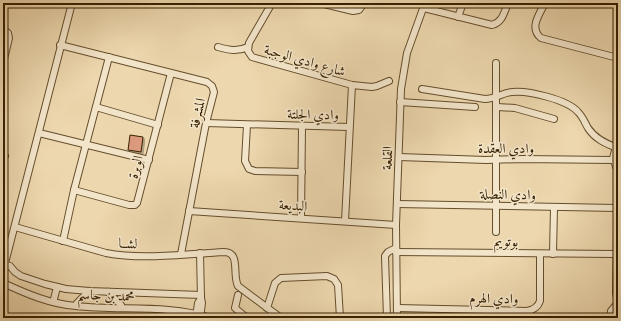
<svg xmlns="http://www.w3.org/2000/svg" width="621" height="321" font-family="'EB Garamond',Amiri,serif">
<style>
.building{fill:#db997e;stroke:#362000;filter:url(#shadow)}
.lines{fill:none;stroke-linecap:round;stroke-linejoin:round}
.minor-casing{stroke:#644e2c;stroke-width:8}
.minor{stroke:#f3e5ca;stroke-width:6}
.labels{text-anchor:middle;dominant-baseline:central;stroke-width:3;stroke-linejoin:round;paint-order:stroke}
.street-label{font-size:14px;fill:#362000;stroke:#f3e5ca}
</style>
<defs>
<filter id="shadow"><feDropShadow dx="2" dy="2" stdDeviation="0" flood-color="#0004"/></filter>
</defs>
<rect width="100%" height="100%" fill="#edd7ae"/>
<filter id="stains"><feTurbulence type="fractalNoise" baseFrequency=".005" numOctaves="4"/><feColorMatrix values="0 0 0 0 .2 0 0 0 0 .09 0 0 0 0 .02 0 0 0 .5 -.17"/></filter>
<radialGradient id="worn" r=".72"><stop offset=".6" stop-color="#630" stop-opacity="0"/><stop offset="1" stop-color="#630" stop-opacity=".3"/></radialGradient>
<path class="building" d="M130 135 143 137 141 152 128 150Z"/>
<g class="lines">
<defs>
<g id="minor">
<path d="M272 3 249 43 248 51 252 57 352 85 372 87 377 86 389 81"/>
<path d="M320 3 353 11 359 10 364 3"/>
<path d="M545 3C539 15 529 28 541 38L618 58"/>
<path d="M424 8 492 25C503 22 504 12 508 3"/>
<path d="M458 17 463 3"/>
<path d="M3 29 8 33 9 38 3 63"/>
<path d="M60 45 207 82 212 86 214 92 206 123 181 254"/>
<path d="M218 47C229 50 237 52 248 47"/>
<path d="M422 89 485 99C495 99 502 93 512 92 528 90 568 100 578 112 583 117 585 123 588 128 595 139 606 144 618 148"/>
<path d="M400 102 475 107"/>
<path d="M96 107 158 125"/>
<path d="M497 107 515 108 554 119"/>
<path d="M206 123 349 127"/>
<path d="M247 125 245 161 249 169 255 171 302 172"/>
<path d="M39 133 149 160"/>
<path d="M618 139 613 158 618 172 616 293 618 301"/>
<path d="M3 155 5 156"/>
<path d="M399 157 486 160 522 159 613 160"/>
<path d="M74 190 129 205H135L137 203 171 73"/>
<path d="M397 204 617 208"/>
<path d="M189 211 396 225"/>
<path d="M301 218 302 126"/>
<path d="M345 221 352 85"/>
<path d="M15 227 106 253C142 260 186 254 224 252 241 252 232 275 238 286L281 318"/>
<path d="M496 232V63"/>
<path d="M63 241 74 190 109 57"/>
<path d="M396 252 616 254"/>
<path d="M200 253 201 298 202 303 200 318"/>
<path d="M553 254 554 207"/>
<path d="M3 264 10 266 15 272 21 276 45 284 66 289 89 291 201 295"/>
<path d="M3 277 4 267 72 3"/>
<path d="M3 283C27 294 50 304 76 306 121 311 167 304 211 318"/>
<path d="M108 292 121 305"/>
<path d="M238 295 235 308 247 318"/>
<path d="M54 299 57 287"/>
<path d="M77 303 89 291"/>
<path d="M267 308 275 283 281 278 327 276 334 279 338 285 340 318"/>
<path d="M397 308 527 311C533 310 538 307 540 301V254"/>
<path d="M196 317 198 303 201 298"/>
<path d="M387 318 385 256 388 252 396 248"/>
<path d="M397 318 396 225 401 89 407 53 425 3"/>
<path d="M610 318 611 311 618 303"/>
</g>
</defs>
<use href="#minor" class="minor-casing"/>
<use href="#minor" class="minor"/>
</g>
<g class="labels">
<g class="street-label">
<text transform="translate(305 60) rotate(16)">شارع وادي الوجبة</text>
<text transform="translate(197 113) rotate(-77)">المشرفة</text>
<text transform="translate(313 114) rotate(1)">وادي الجلتة</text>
<text x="506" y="148">وادي العقدة</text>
<text transform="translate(387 158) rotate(-88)">القلعة</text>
<text transform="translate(135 167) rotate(-76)">الوبرة</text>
<text transform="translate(508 194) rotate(1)">وادي النصلة</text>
<text transform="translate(293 205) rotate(4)">البديعة</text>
<text transform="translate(506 241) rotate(1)">بوتويم</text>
<text transform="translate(128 243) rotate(3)">لشــا</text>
<text transform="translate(106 295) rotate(2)">محمد بن جاسم</text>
<text transform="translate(494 298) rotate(1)">وادي الهرم</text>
</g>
</g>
<rect width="621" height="321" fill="none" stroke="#edd7ae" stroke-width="16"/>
<rect x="4" y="4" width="613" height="313" fill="none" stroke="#362000" stroke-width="2"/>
<rect x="8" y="8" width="605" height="305" fill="none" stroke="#362000"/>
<rect width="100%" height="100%" filter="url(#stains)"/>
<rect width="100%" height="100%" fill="url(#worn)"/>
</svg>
